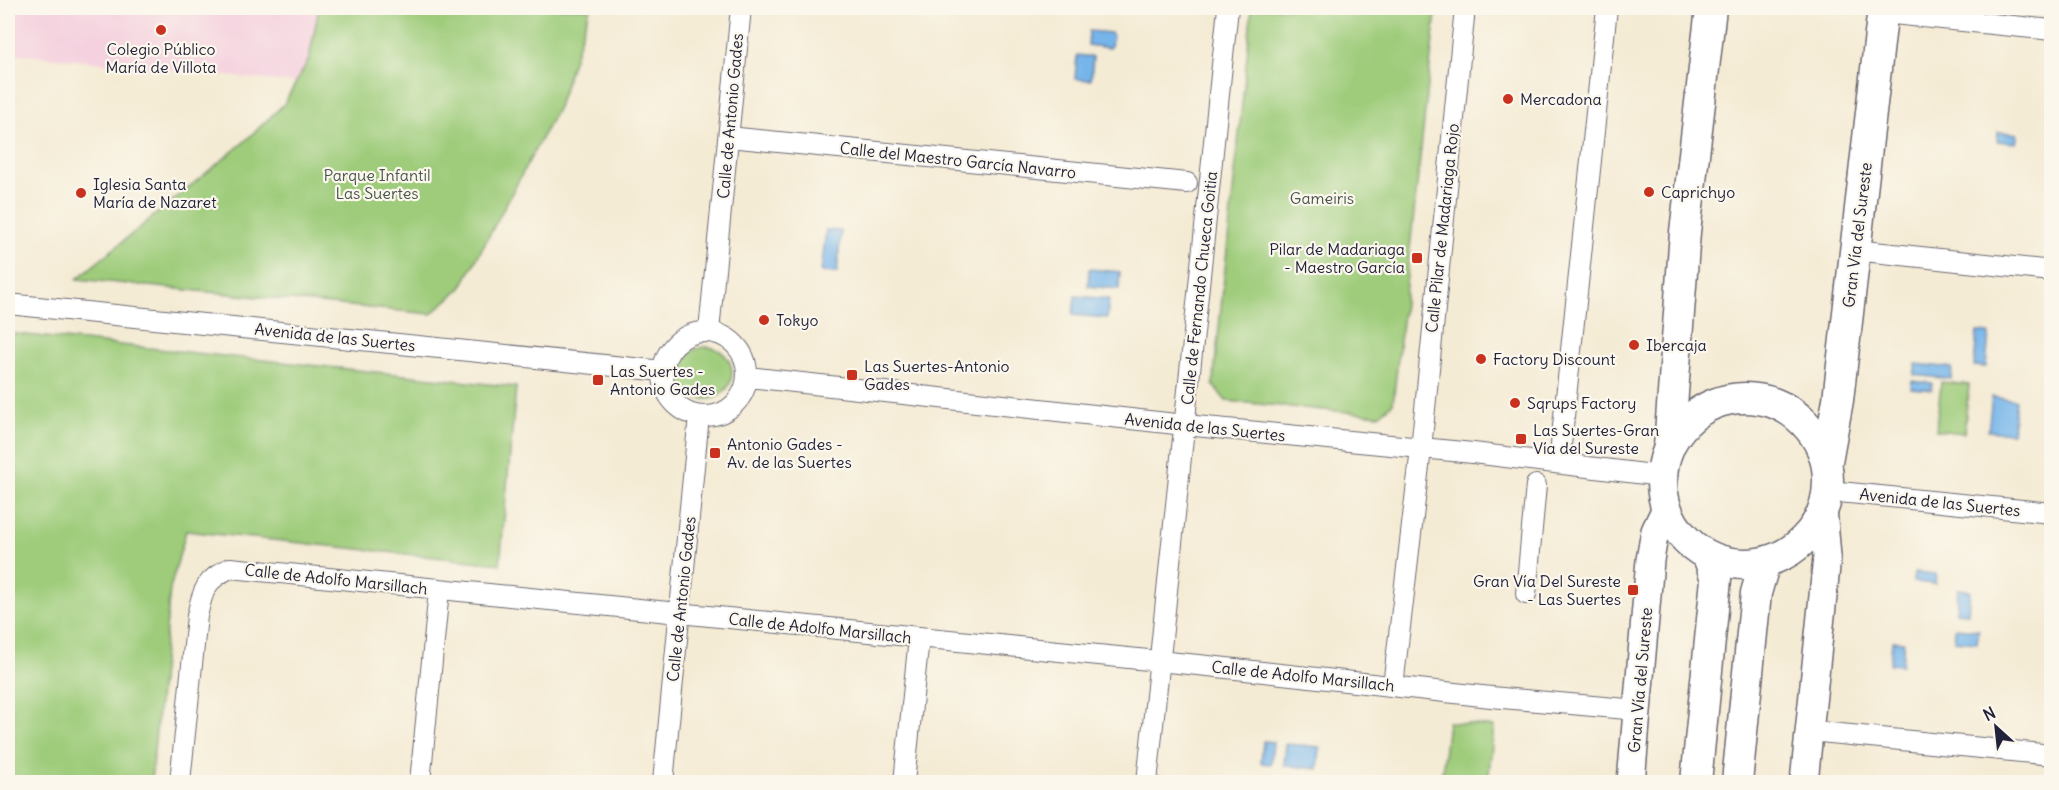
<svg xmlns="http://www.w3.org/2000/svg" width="2059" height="790" font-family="Delius,sans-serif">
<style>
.built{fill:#f4cfde}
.green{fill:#9ecc7a;stroke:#60775a;stroke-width:1.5}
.water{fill:#76b5ea;stroke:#4c6c92;stroke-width:1.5}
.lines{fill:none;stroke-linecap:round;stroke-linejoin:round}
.street-casing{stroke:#6c6871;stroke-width:22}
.secondary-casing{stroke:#6c6871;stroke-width:30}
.primary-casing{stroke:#6c6871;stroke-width:33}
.street{stroke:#fff;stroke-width:20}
.secondary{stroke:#fff;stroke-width:27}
.primary{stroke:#fff;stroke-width:30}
.poi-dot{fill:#c8321e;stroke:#fbf7ec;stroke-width:2}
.labels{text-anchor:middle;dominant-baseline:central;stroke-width:4.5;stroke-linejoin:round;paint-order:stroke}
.poi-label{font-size:16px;fill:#22223b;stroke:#fbf7ec;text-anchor:start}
.street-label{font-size:16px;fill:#22223b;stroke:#fbf7ec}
.park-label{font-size:16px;fill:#47554e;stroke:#fbf7ec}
</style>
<rect width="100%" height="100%" fill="#fbf7ec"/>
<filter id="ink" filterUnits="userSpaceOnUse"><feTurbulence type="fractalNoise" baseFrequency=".0167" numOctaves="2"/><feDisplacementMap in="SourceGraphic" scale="12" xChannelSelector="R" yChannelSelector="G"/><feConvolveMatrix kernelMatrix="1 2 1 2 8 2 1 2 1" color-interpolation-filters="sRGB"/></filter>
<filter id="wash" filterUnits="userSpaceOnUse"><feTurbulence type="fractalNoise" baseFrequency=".008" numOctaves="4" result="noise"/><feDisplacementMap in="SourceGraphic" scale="24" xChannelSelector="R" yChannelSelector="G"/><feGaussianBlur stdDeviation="1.35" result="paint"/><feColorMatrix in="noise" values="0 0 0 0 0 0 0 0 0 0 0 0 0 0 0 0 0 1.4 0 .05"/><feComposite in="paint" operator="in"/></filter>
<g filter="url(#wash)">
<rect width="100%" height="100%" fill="#f4ebd4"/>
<path class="built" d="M8 8H319L309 59 295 83 8 53Z"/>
<g class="green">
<path d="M319 8H590L558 107 461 288 431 314 77 279 244 142 284 104 309 59Z"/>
<path d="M1252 8H1432L1436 12 1393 403 1379 415 1226 401 1213 385Z"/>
<path d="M8 333 516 387 500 564 186 531 170 589 151 782H8Z"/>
<circle cx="706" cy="373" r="26"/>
<path d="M1941 382 1969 385 1964 433 1936 430Z"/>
<path d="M1448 722 1494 727 1488 782H1441Z"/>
</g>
<g class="water">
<path d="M1089 31 1111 33 1113 36 1111 46 1109 48 1088 45Z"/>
<path d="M1077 55 1093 57 1091 80 1075 79Z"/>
<path d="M1998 132 2018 134 2016 143 1997 141Z"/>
<path d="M826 230 841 231 837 273 821 272Z"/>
<path d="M1089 269 1120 272 1119 289 1088 286Z"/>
<path d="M1075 296 1109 299 1107 318 1073 315Z"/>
<path d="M1977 332 1989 333 1986 367 1974 366Z"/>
<path d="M1916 364 1952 368 1951 379 1914 375Z"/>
<path d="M1912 381 1932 383V390L1911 388Z"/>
<path d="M1992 397 2016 400 2012 433 1988 431Z"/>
<path d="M1914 572 1936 574 1935 584 1913 582Z"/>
<path d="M1958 589 1970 590 1968 613 1956 612Z"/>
<path d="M1955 628 1979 630 1977 643 1954 641Z"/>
<path d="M1892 641 1904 642 1902 665 1890 664Z"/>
<path d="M1263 741 1273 742 1271 764 1261 763Z"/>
<path d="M1286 744 1320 747 1318 769 1284 765Z"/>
</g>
</g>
<g filter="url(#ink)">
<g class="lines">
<defs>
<g id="street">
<path d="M1883 13 2052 30"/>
<path d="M729 137 1187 183"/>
<path d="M1855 250 2052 271"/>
<path d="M8 304 663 371"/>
<path d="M709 331 741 8"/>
<circle cx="705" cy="374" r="42"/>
<path d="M748 377 1185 425 1473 453 1661 476"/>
<path d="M1561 445 1607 8"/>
<path d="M1829 491 2052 513"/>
<path d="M1526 594 1536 485"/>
<path d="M1393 686 1421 449 1465 8"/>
<path d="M1810 731 2052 755"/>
<path d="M180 782 197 616C203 590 205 580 230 568L1208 666 1491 697 1638 710"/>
<path d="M420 782 439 590"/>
<path d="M663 782 699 416"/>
<path d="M904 782 919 638"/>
<path d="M1147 782 1228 8"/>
</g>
<g id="secondary">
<path d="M1631 782 1650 560 1655 531 1666 508"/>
<path d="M1804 782 1827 557 1823 508"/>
</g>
<g id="primary">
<circle cx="1745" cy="481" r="83"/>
<path d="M1669 447 1685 232 1711 8"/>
<path d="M1827 461 1838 400 1883 8"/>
<path d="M1696 782 1716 579 1708 556"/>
<path d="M1737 782 1756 593 1765 562"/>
</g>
</defs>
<use href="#street" class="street-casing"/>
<use href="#secondary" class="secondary-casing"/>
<use href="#primary" class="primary-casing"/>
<use href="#street" class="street"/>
<use href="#secondary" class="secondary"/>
<use href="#primary" class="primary"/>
</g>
</g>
<g class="poi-dot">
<circle cx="161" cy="30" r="6"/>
<circle cx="1508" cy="99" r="6"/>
<circle cx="1649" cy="192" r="6"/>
<circle cx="81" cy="193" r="6"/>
<rect x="1411" y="252" width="12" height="12" rx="3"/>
<circle cx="764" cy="320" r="6"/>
<circle cx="1634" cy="345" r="6"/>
<circle cx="1481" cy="359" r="6"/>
<rect x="846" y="369" width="12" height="12" rx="3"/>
<rect x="592" y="374" width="12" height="12" rx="3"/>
<circle cx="1515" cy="403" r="6"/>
<rect x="1515" y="433" width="12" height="12" rx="3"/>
<rect x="709" y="447" width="12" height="12" rx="3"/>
<rect x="1627" y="584" width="12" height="12" rx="3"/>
</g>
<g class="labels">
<g class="poi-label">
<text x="161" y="49" text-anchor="middle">Colegio Público<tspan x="161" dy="18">María de Villota</tspan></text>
<text x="1520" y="99">Mercadona</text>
<text x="93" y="184">Iglesia Santa<tspan x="93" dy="18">María de Nazaret</tspan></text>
<text x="1661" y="192">Caprichyo</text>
<text x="1405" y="249" text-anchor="end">Pilar de Madariaga<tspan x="1405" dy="18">- Maestro García</tspan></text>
<text x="776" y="320">Tokyo</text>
<text x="1646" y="345">Ibercaja</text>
<text x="1493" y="359">Factory Discount</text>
<text x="864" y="366">Las Suertes-Antonio<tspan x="864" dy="18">Gades</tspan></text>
<text x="610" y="371">Las Suertes -<tspan x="610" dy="18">Antonio Gades</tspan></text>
<text x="1527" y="403">Sqrups Factory</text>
<text x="1533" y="430">Las Suertes-Gran<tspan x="1533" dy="18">Vía del Sureste</tspan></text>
<text x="727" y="444">Antonio Gades -<tspan x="727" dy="18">Av. de las Suertes</tspan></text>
<text x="1621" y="581" text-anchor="end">Gran Vía Del Sureste<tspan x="1621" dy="18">- Las Suertes</tspan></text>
</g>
<g class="street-label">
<text transform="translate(730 116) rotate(-85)">Calle de Antonio Gades</text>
<text transform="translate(958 160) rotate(6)">Calle del Maestro García Navarro</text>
<text transform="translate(1442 228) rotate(-84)">Calle Pilar de Madariaga Rojo</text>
<text transform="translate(1857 235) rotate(-83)">Gran Vía del Sureste</text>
<text transform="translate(1199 288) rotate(-84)">Calle de Fernando Chueca Goitia</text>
<text transform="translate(335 337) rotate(6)">Avenida de las Suertes</text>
<text transform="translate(1205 427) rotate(6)">Avenida de las Suertes</text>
<text transform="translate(1940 502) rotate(6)">Avenida de las Suertes</text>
<text transform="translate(336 579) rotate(6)">Calle de Adolfo Marsillach</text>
<text transform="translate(681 599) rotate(-84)">Calle de Antonio Gades</text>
<text transform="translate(820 628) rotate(6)">Calle de Adolfo Marsillach</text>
<text transform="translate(1303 676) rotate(6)">Calle de Adolfo Marsillach</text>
<text transform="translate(1640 680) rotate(-85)">Gran Vía del Sureste</text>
</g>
<g class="park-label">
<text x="377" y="175">Parque Infantil<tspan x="377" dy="18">Las Suertes</tspan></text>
<text x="1322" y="198">Gameiris</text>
</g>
</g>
<rect width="2059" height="790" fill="none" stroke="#fbf7ec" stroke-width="30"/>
<g transform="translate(1996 727) rotate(333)" stroke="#fbf7ec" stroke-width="4.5" paint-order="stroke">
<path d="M0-4.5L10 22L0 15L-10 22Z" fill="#22223b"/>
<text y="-9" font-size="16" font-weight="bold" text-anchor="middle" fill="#22223b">N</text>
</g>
</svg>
